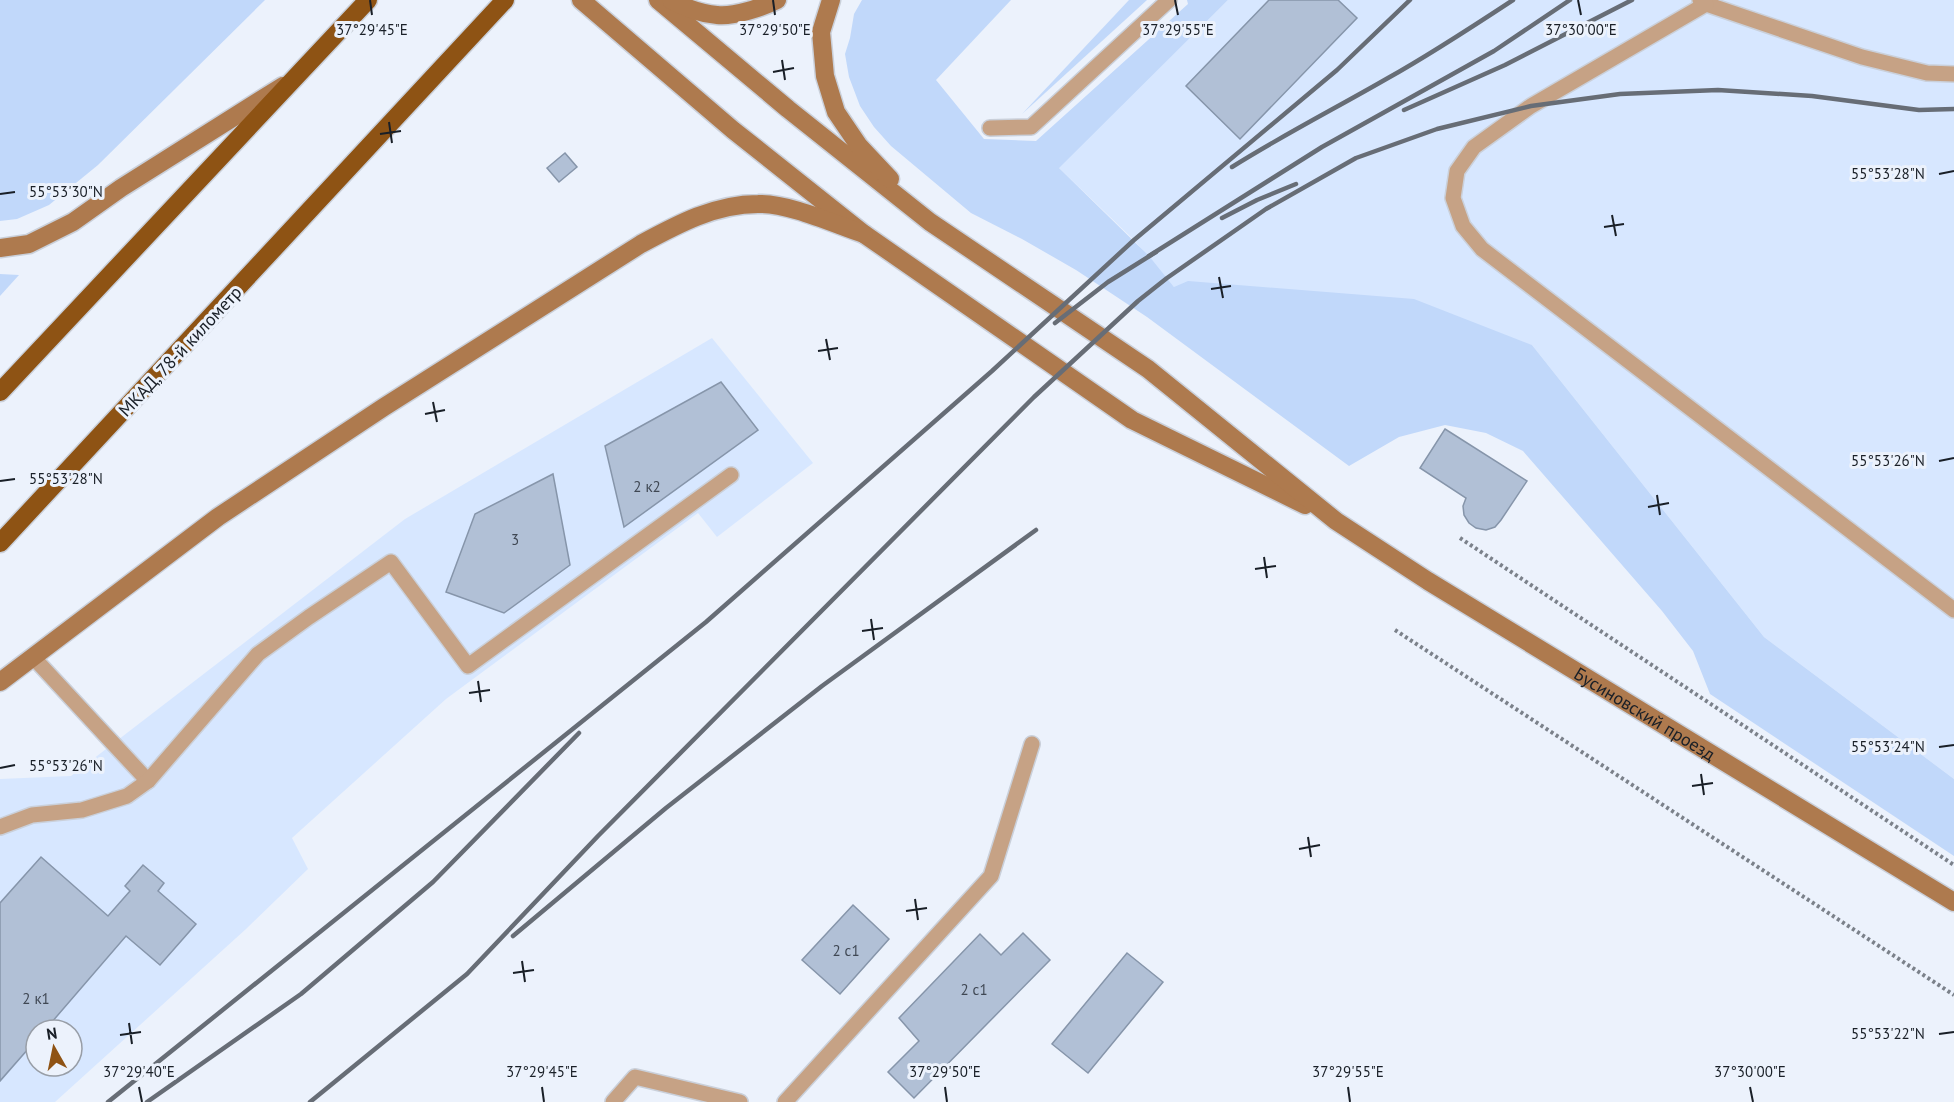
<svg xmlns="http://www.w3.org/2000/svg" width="1954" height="1102" font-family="'PT Sans',sans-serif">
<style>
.built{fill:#d7e7ff;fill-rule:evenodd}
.green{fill:#c1d8fa}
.building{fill:#b1c0d6;stroke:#8695aa;stroke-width:1.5}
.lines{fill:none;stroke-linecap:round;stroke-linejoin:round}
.service-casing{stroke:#cad0da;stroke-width:18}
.secondary-casing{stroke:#cad0da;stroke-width:21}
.trunk-casing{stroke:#cad0da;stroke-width:21}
.path{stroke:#7b818a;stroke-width:4;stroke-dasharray:3 3;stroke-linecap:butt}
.service{stroke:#c6a285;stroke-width:15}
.secondary{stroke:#ae7a4e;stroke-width:18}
.trunk{stroke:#8e5314;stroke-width:18}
.rail{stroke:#676d76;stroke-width:4.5}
.ticks{fill:none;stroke:#191f27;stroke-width:2}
.labels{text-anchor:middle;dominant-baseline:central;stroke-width:6;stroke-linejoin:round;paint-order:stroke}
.number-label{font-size:15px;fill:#3f4753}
.street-label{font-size:18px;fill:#191f27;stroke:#ecf2fc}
.ticks-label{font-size:15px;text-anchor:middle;fill:#191f27;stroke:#ecf2fc;stroke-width:6;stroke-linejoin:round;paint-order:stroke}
</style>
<rect width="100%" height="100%" fill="#ecf2fc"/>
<g class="built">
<path d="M1228 0H1954V779L1764 637 1532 345 1174 287 1134 240 1058 167Z"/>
<path d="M712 338 813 463 717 537 698 513 446 699 292 838 308 869 246 929 55 1102H0V779L71 776 405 519ZM36 1030H72V1066H36Z"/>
</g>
<g class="green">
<path d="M0 0H265L98 165 49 205 17 219 0 221Z"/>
<path d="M862 0H1011L936 80 984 139 1036 141 1188 4 1187 0H1228L1059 168 1149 256 1174 287 1188 281 1414 299 1532 345 1764 637 1954 779V856L1710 694 1693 651 1662 611 1523 451 1486 433 1445 425 1399 437 1349 466 1147 317 1076 270 1022 239 971 213 891 146 874 127 860 106 849 77 845 54 850 38 854 14Z"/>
<path d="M1129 0H1147L1022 114Z"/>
<path d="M0 274 19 275 0 296Z"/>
</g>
<g class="building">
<path d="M1269 0H1338L1357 18 1240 139 1186 86Z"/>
<path d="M565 153 577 167 559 182 547 168Z"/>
<path d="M721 382 758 430 624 527 605 446Z"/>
<path d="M1445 429 1527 481 1501 520 1495 527 1486 530 1476 528 1469 523 1464 515 1463 506 1466 498 1420 468Z"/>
<path d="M553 474 570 565 504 613 446 592 475 514Z"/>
<path d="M41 857 108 916 130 891 125 886 143 865 164 883 158 891 196 924 160 965 126 936 45 1030H36V1040L0 1081V903Z"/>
<path d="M853 905 889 939 840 994 802 960Z"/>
<path d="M1023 933 1050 960 914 1098 888 1072 919 1041 899 1018 980 934 1001 955Z"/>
<path d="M1127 953 1163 982 1088 1073 1052 1044Z"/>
</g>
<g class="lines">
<defs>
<g id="service">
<path d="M1700 0 1706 4 1862 57 1927 73 1954 74"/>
<path d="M1706 4 1531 106 1474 147 1457 171 1453 198 1463 226 1482 249 1954 610"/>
<path d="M990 128 1031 127 1169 0"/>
<path d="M33 657 148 781"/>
<path d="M0 827 32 815 82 810 127 796 148 781 258 654 309 617 391 562 468 666 731 475"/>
<path d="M613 1102 635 1077 740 1102"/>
<path d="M785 1102 991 876 1032 744"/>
</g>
<g id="secondary">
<path d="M581 0 733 130 864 234 1132 420 1305 505"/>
<path id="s1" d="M658 0 788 109 930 222 1148 369 1336 521 1428 581 1954 902"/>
<path d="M671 0C684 7 702 14 717 15 734 17 763 7 777 0"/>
<path d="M831 0 821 32 825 76 836 112 859 146 890 179"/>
<path d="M0 248 29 244 73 222 121 188 283 86"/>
<path d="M0 682 218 517 384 407 641 244C678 224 715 204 758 204 789 203 834 224 864 234"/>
</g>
<g id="trunk">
<path d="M0 392 368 0"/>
<path d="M0 543 505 0"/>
</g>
</defs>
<use href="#service" class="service-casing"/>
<use href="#secondary" class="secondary-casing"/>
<use href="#trunk" class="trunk-casing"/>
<g class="path">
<path d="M1460 538 1954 865"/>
<path d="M1395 630 1954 995"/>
</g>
<use href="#service" class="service"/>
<use href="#secondary" class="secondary"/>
<use href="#trunk" class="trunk"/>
<g class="rail">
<path d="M1404 110 1505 65 1632 0"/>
<path d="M1232 167C1283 135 1336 108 1388 78 1431 54 1472 27 1513 0"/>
<path d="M1222 218 1257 200 1296 184"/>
<path d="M1149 256 1322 147 1494 51 1570 0"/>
<path d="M1055 323 1108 282 1156 252"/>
<path d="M513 936 666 808 822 686 1036 530"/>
<path d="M108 1102 706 622 992 371 1134 240 1337 70 1410 0"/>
<path d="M147 1102 301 994 433 882 579 733"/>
<path d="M310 1102 467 974 598 836 1034 397 1138 301 1167 278 1266 209 1356 158 1437 129 1531 106 1620 94 1718 90 1812 96 1919 110 1954 109"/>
</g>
</g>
<path class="ticks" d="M370 0 372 15M773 0 775 15M1175 0 1178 15M1578 0 1581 15M782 60 785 80M773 72 794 68M389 122 392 143M380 134 401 131M1939 174 1954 171M0 194 15 192M1612 215 1616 236M1604 227 1624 224M1219 277 1223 298M1211 289 1231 286M826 339 830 360M818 351 838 348M433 402 437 422M425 414 445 410M1939 461 1954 458M0 481 15 479M1657 495 1660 515M1648 507 1669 503M1264 557 1267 578M1255 569 1276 566M871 619 874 640M862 631 883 628M478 681 481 702M469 693 490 690M1939 747 1954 745M0 768 15 765M1701 774 1704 795M1692 786 1713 783M1308 837 1311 857M1299 849 1320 845M915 899 918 920M906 911 927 908M522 961 525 982M513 973 534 970M129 1023 132 1044M1939 1034 1954 1032M120 1035 141 1032M139 1087 142 1102M542 1087 544 1102M945 1087 947 1102M1348 1087 1350 1102M1750 1087 1753 1102"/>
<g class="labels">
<g class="number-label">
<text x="647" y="486">2 к2</text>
<text x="515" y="539">3</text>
<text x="846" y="950">2 с1</text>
<text x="974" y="989">2 с1</text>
<text x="36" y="998">2 к1</text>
</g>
<g class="street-label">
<text transform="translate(180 351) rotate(-47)">МКАД, 78-й километр</text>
<text stroke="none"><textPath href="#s1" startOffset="1220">Бусиновский проезд</textPath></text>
</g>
</g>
<g class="ticks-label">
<text x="372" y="35">37°29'45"E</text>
<text x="775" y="35">37°29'50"E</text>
<text x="1178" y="35">37°29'55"E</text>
<text x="1581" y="35">37°30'00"E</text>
<text x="1888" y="179">55°53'28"N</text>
<text x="66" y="197">55°53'30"N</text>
<text x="1888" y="466">55°53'26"N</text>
<text x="66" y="484">55°53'28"N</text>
<text x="1888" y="752">55°53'24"N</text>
<text x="66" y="771">55°53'26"N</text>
<text x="1888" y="1039">55°53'22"N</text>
<text x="139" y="1077">37°29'40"E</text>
<text x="542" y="1077">37°29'45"E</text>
<text x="945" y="1077">37°29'50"E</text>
<text x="1348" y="1077">37°29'55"E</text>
<text x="1750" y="1077">37°30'00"E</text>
</g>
<g transform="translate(54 1048) rotate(351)"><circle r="28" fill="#ecf2fc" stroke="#989ea7" stroke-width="1.5"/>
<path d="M0-4.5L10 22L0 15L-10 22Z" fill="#8f5314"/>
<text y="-9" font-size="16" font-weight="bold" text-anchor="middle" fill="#191f27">N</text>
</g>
</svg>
